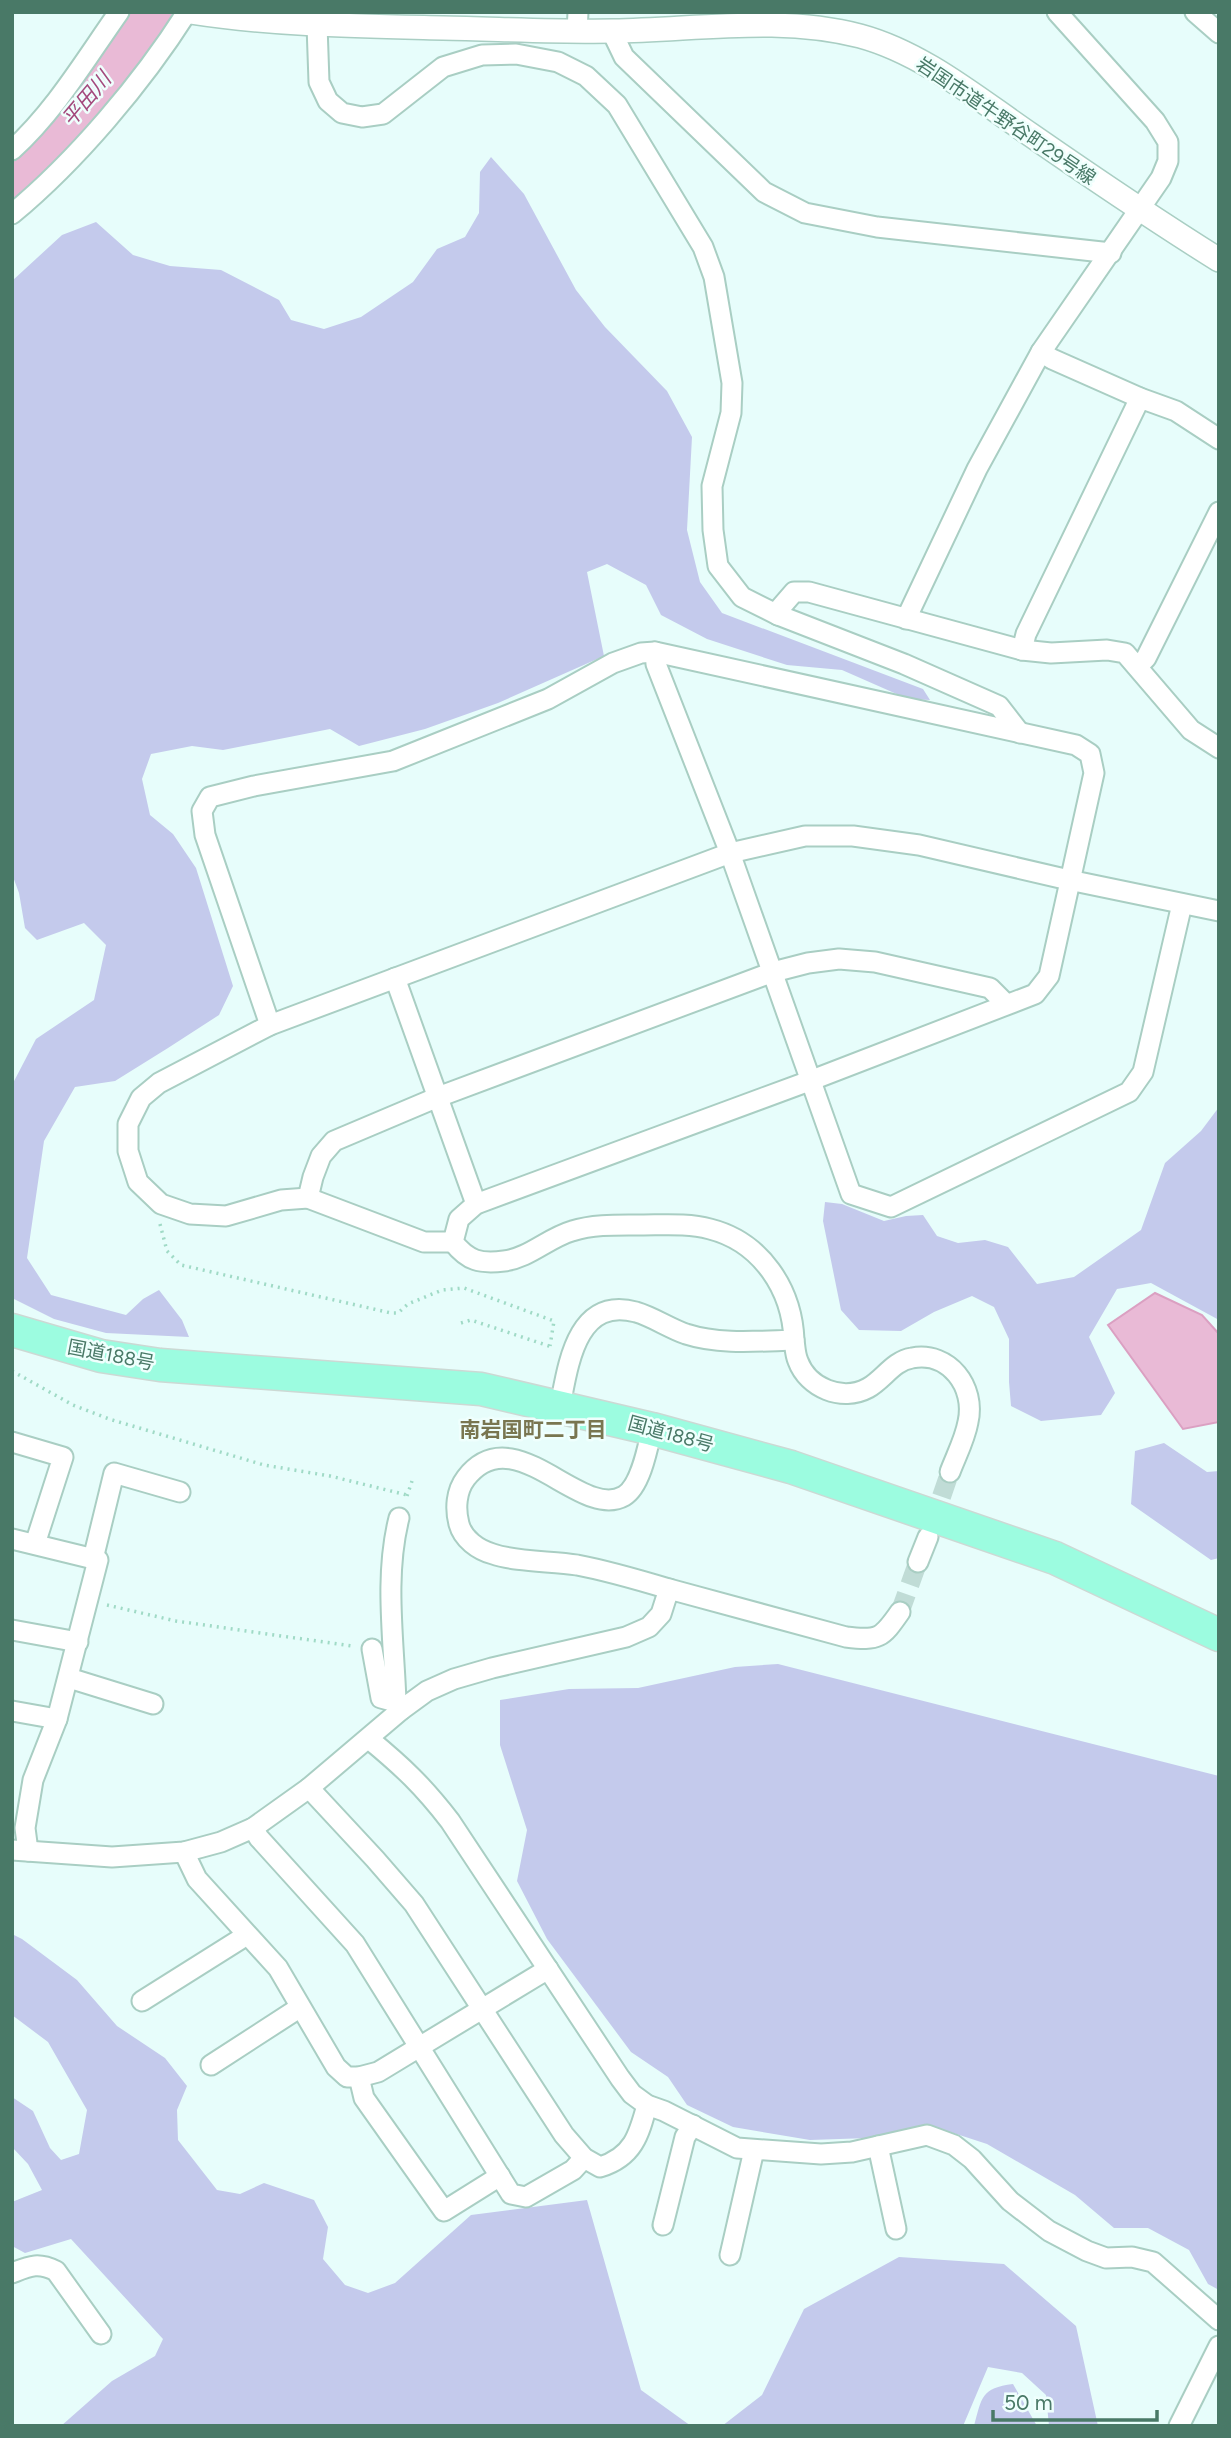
<svg xmlns="http://www.w3.org/2000/svg" width="1231" height="2438" font-family="Figtree,'Noto Sans JP',sans-serif">
<style>
.green{fill:#c4caec}
.water{fill:#e9bad6;stroke:#dba0c2;stroke-width:2}
.lines{fill:none;stroke-linecap:round;stroke-linejoin:round}
.river{stroke:#e9bad6;stroke-width:38}
.minor-tunnel{stroke:#c0dcd6;stroke-width:19;stroke-dasharray:19 10;stroke-linecap:butt}
.minor-casing{stroke:#a9cec3;stroke-width:23}
.tertiary-casing{stroke:#a9cec3;stroke-width:26}
.trunk-casing{stroke:#ccd9d4;stroke-width:35}
.path{stroke:#a0dac6;stroke-width:3.5;stroke-dasharray:2 5;stroke-linecap:butt}
.minor{stroke:#fff;stroke-width:19}
.tertiary{stroke:#fff;stroke-width:23}
.trunk{stroke:#9cfce0;stroke-width:32}
.labels{text-anchor:middle;dominant-baseline:central;stroke-width:5;stroke-linejoin:round;paint-order:stroke}
.street-label{font-size:19px;fill:#497967;stroke:#effffd}
.water-label{font-size:21px;font-style:italic;fill:#a44a7d;stroke:#effffd}
.neighbourhood-label{font-size:21px;font-weight:bold;fill:#797650;stroke:#effffd}
</style>
<rect width="100%" height="100%" fill="#e7fdfb"/>
<g class="green">
<path d="M491 157 524 194 576 290 605 327 667 391 692 437 687 530 700 582 722 613 923 689 930 700 908 699 842 670 787 665 707 639 661 615 646 585 607 564 587 572 604 656 498 703 425 729 359 746 330 729 223 750 192 746 151 754 142 779 150 815 173 834 196 868 233 986 219 1015 168 1048 115 1081 75 1087 44 1141 27 1258 51 1295 126 1315 143 1299 159 1290 182 1320 189 1337 106 1333 54 1319 12 1298V1085L36 1039 94 1000 106 945 84 923 37 940 25 928 19 893 12 874V281L62 235 96 222 133 255 170 266 221 270 279 300 291 320 324 329 361 317 413 282 437 249 465 237 479 213 480 172Z"/>
<path d="M1219 1107V1320L1151 1283 1117 1289 1089 1337 1115 1393 1101 1415 1041 1421 1011 1406 1009 1382V1339L994 1307 972 1296 934 1312 901 1331 859 1330 841 1310 823 1221 825 1202 842 1204 884 1221 906 1216 923 1215 937 1236 958 1243 985 1240 1008 1247 1037 1284 1074 1277 1141 1230 1165 1163 1201 1131Z"/>
<path d="M1164 1443 1207 1472 1219 1471V1558L1211 1560 1131 1504 1135 1451Z"/>
<path d="M778 1664 1219 1776V2290L1208 2284 1189 2250 1148 2228H1114L1075 2195 987 2144 929 2125 869 2138 810 2140 733 2127 687 2105 668 2077 631 2052 547 1939 517 1881 527 1830 500 1745V1700L569 1689 638 1688 735 1667Z"/>
<path d="M12 1934 22 1939 77 1980 117 2026 165 2058 187 2086 177 2110 178 2140 217 2190 240 2194 264 2183 314 2200 328 2227 323 2259 345 2285 368 2293 395 2283 471 2215 587 2200 641 2390 691 2426H61L112 2381 155 2356 163 2339 71 2239 25 2253 12 2246V2202L42 2190 28 2164 12 2147V2097L33 2111 50 2148 61 2160 79 2154 87 2110 48 2042 12 2015Z"/>
<path d="M899 2257 1004 2264 1076 2326 1098 2426H1049L1046 2395 1022 2373 988 2367 963 2426H722L762 2395 804 2309Z"/>
<path d="M1013 2384 1037 2426H974C982 2397 981 2388 1013 2384Z"/>
</g>
<path class="water" d="M1155 1293 1202 1315 1219 1334V1422L1183 1429 1108 1325Z"/>
<g class="lines">
<path class="river" d="M12 181 85 104 153 12"/>
<g class="minor-tunnel">
<path d="M932 1524 950 1472"/>
<path d="M900 1612 918 1562"/>
</g>
<defs>
<g id="minor">
<path d="M1195 12 1219 33"/>
<path d="M317 25 319 82 328 101 342 113 362 117 383 114 443 67 482 55 516 54 558 62 586 76 617 105 703 247 714 277 732 383 731 413 712 486 713 530 718 566 742 597 778 615 904 664 999 706 1020 733"/>
<path d="M577 31 578 12"/>
<path d="M612 32 624 57 764 192 805 213 877 227 1111 253"/>
<path d="M12 150C55 111 85 60 119 12"/>
<path d="M12 214C76 161 142 83 187 12"/>
<path d="M1041 352 1052 359 1140 398 1176 411 1219 439"/>
<path d="M778 615 781 607 794 592H809L1022 650 1051 653 1107 650 1125 653 1191 730 1219 748"/>
<path d="M906 619 977 469 1041 352 1161 178 1168 161V142L1155 121 1057 12"/>
<path d="M1022 650 1026 634 1140 398"/>
<path d="M655 652 656 664 730 853 851 1194 891 1207 1129 1092 1143 1072 1182 904"/>
<path d="M1138 666 1146 658 1219 512"/>
<path d="M395 978 476 1204"/>
<path d="M270 1025 205 835 202 811 210 797 254 786 393 761 548 699 613 663 641 653 655 652 1076 745 1090 754 1094 773 1049 976 1035 994 812 1080 476 1204 459 1219 453 1242C468 1261 480 1264 504 1261 529 1258 548 1238 572 1231 594 1224 618 1225 641 1225 664 1225 688 1223 710 1229 761 1242 792 1289 794 1340 759 1341 720 1345 686 1334 669 1328 653 1317 636 1312 576 1296 568 1366 560 1406"/>
<path d="M308 1198 313 1177 321 1156 334 1141 438 1097 773 972 808 963 839 959 875 962 990 988 1006 1004"/>
<path d="M453 1242H424L308 1198 281 1200 226 1216 190 1214 161 1204 138 1182 128 1151V1124L141 1098 159 1083 270 1025 730 853 805 836H853L919 845 1069 880 1219 911"/>
<path d="M794 1340C795 1346 795 1354 798 1361 808 1388 842 1402 868 1388 884 1379 893 1361 912 1358 949 1351 976 1387 968 1422 965 1439 956 1456 950 1472"/>
<path d="M652 1429C648 1446 641 1486 624 1496 580 1521 514 1416 466 1478 456 1491 455 1509 459 1524 463 1539 478 1550 493 1554 516 1562 552 1561 577 1565 609 1571 639 1580 669 1589"/>
<path d="M12 1442 63 1457 35 1544"/>
<path d="M399 1518C384 1577 394 1641 396 1702L401 1710"/>
<path d="M12 1539 98 1560 57 1719 33 1780 25 1828 28 1851"/>
<path d="M93 1559 114 1473 180 1492"/>
<path d="M918 1562 928 1537"/>
<path d="M12 1630 78 1642"/>
<path d="M372 1649 381 1698 396 1702"/>
<path d="M69 1678 153 1704"/>
<path d="M12 1711 57 1719"/>
<path d="M369 1739C403 1767 423 1786 450 1821L620 2078 632 2094 647 2105 664 2111 737 2148 821 2154 852 2152 927 2135 954 2145 972 2159 1010 2201 1049 2231 1087 2251 1106 2258 1132 2257 1153 2262 1219 2320"/>
<path d="M309 1788 375 1859 414 1904 564 2135 584 2158 600 2167C633 2157 639 2135 647 2105"/>
<path d="M253 1828 259 1838 355 1944 511 2194 526 2197 573 2170 584 2158"/>
<path d="M12 1850 112 1857 184 1852 221 1842 253 1828 309 1788 401 1710 427 1691 454 1679 492 1668 626 1637 649 1627 661 1614 669 1589 846 1637C879 1641 882 1638 900 1612"/>
<path d="M184 1852 197 1879 278 1968 336 2067 347 2077H359L378 2072 548 1969"/>
<path d="M142 2001 239 1940 245 1933"/>
<path d="M211 2065 299 2008"/>
<path d="M359 2077 364 2098 444 2211 500 2176"/>
<path d="M878 2146 896 2229"/>
<path d="M663 2225 685 2137 693 2125"/>
<path d="M730 2255 754 2150"/>
<path d="M12 2273C30 2266 38 2262 56 2271L101 2334"/>
<path d="M1179 2426 1219 2346"/>
</g>
<path id="tertiary" d="M190 12C274 25 358 26 443 28 499 29 556 32 613 31 695 30 780 15 860 36 923 53 978 99 1031 135 1093 178 1155 220 1219 260"/>
<path id="trunk" d="M12 1330 101 1356 160 1365 481 1389 652 1429 791 1467 1055 1558 1219 1635"/>
</defs>
<use href="#minor" class="minor-casing"/>
<use href="#tertiary" class="tertiary-casing"/>
<use href="#trunk" class="trunk-casing"/>
<g class="path">
<path d="M160 1224 167 1251 181 1265 391 1313H398L408 1304 442 1290 464 1288 554 1321 550 1346"/>
<path d="M461 1323 471 1320 552 1347"/>
<path d="M12 1371 73 1405 109 1419 264 1465 330 1476 407 1495"/>
<path d="M407 1496 412 1481"/>
<path d="M107 1605 176 1621 352 1646"/>
</g>
<use href="#minor" class="minor"/>
<use href="#tertiary" class="tertiary"/>
<use href="#trunk" class="trunk"/>
</g>
<g class="labels">
<g class="street-label">
<text transform="translate(1006 121) rotate(34)">岩国市道牛野谷町29号線</text>
<text transform="translate(111 1355) rotate(11)">国道188号</text>
<text transform="translate(671 1434) rotate(15)">国道188号</text>
</g>
<g class="water-label">
<text transform="translate(86 99) rotate(-50)">平田川</text>
</g>
<g class="neighbourhood-label">
<text x="533" y="1429">南岩国町二丁目</text>
</g>
</g>
<rect width="1231" height="2438" fill="none" stroke="#497967" stroke-width="28"/>
<path d="M993 2410v10h164v-10" fill="none" stroke="#497967" stroke-width="3.5"/>
<text x="1004" y="2410" font-size="21" fill="#497967" stroke="#effffd" stroke-width="5" paint-order="stroke">50 m</text>
</svg>
